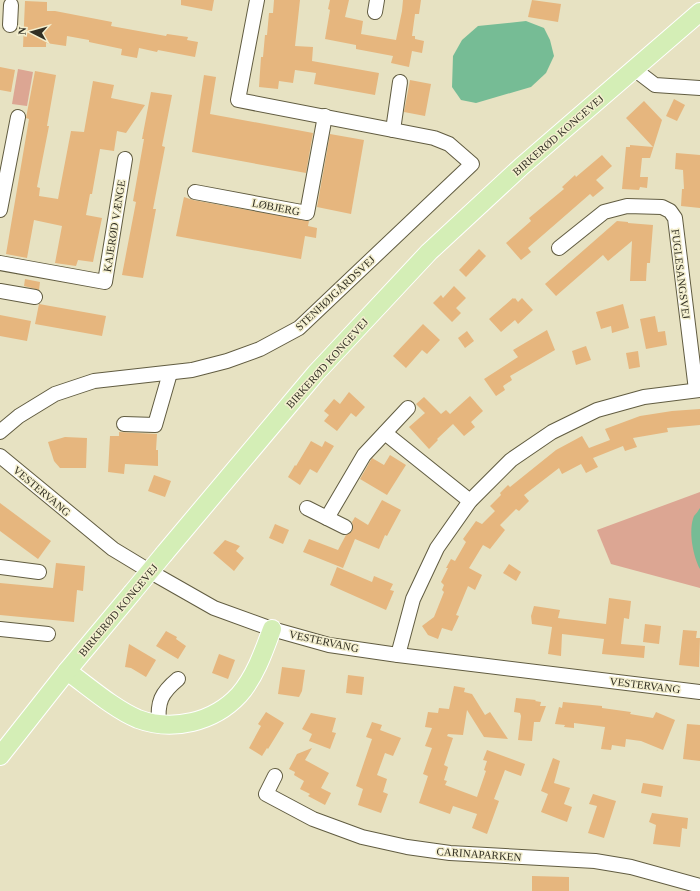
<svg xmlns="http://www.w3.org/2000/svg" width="700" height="891" font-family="'Times New Roman',serif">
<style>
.green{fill:#dca693}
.water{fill:#76bc95}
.building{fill:#e6b67e}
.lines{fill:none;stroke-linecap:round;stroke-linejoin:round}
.minor-casing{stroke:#615c41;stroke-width:16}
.major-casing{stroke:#fff;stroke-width:20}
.minor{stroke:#fff;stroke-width:14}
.major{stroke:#d4eeb6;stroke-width:18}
.major-bridge-casing{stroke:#fff;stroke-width:20;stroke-linecap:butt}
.major-bridge{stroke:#d4eeb6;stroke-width:18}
.labels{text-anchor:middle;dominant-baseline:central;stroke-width:3;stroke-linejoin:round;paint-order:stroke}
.street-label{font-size:11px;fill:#323024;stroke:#f4efcf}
</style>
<rect width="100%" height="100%" fill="#e7e2c2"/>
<g class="green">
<path d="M18 69 33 72 27 106 12 104Z"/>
<path d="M700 492V588L611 564 597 530Z"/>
</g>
<g class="water">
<path d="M526 21 544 28 550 40 554 56 546 73 531 87 476 103 461 100 452 87 453 56 462 40 478 26Z"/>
<path d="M700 508V569C693 556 688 530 694 516 696 514 698 511 700 508Z"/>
</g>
<g class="building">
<path d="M181 0H214L212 11 181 5Z"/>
<path d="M274 0H300L295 46 313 47 312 61 379 73 375 95 314 84 316 73 295 70 293 83 279 81 278 89 259 87 261 57H263L265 35H267L269 13H273Z"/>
<path d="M330 0H349L345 17 363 21 361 34 396 40 402 11 403 0H421L419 14H415L412 36H415V39L424 41 422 53 412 51 409 67 391 63 393 56 356 49V45L325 39 330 10 328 9Z"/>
<path d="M532 0 561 4 558 22 528 17Z"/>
<path d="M25 1 47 2V11H55L112 22 111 26 166 36 167 34 188 37 187 40 198 42 195 57 158 50 157 52 139 48 137 58 121 55 122 49 89 42V40L67 36 66 46 46 43V47H23Z"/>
<path d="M0 67 15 70 11 92 0 90Z"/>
<path d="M35 71 56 75 47 126H49L37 187 40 188 39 196 58 199 71 131 84 132 93 81 114 85 111 98 145 105 126 133 117 131 114 151 100 149 92 194H90L86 215 102 218 95 252 93 262 78 260 76 266 55 263 62 226 34 220 27 258 6 254 29 119 26 118Z"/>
<path d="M204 75 216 77 210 114 313 133 306 173 192 152Z"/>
<path d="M410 80 431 84 425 116 404 112Z"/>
<path d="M151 92 172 95 162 146 165 147 153 209H156L143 278 122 275 136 202 133 201 144 139H142Z"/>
<path d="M674 99 685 105 677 121 666 116Z"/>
<path d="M644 101 662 120 650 158H642L640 177H648L647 188 640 187 639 190 622 189 626 147H630V145L653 147 626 118Z"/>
<path d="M330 134 364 140 351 214 317 207Z"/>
<path d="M676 153 700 155V208L681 206 682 189H684L683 170 675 169Z"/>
<path d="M602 155 612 166 596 180 604 188 593 197 590 194 528 248 531 252 521 260 506 243 531 221 529 218 564 189 562 187 575 175 576 177Z"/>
<path d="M184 197 193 200 309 221 308 226 317 228 316 238 305 236 301 259 176 236Z"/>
<path d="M617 221 628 222V223L653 225 650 263H647L646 281H630L632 241 608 261 603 255 556 296 545 284Z"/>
<path d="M479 249 486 256 466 277 459 270Z"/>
<path d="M25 279 40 282 39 290 24 286Z"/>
<path d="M454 286 466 298 456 308 461 313 452 322 433 303 441 295 443 298Z"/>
<path d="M513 298 514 299 515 298 518 302 522 298 533 310 518 324 515 320 501 332 489 319Z"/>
<path d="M39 304 106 316 102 336 35 324Z"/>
<path d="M623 304 629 328 612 333 611 326 601 329 596 312Z"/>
<path d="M0 315 31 321 27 341 0 336Z"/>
<path d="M655 316 658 332 665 331 667 345 646 349 640 319Z"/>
<path d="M423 324 440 340 427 354 422 350 406 368 393 356Z"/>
<path d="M547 330 555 350 510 376 512 380 503 386 505 390 496 396 484 379 518 357 513 350Z"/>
<path d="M467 331 474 341 465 348 458 338Z"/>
<path d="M586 346 591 360 576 365 572 351Z"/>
<path d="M638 351 640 367 629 369 626 353Z"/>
<path d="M349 392 365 407 356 417 351 413 337 431 324 421 329 415 324 411 334 399 340 404Z"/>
<path d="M470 396 483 411 471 422 475 427 464 436 453 424 437 439 438 440 429 449 409 427 425 413 416 404 424 397 441 414 446 410 450 414Z"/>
<path d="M700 409V425L667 428 668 432 633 438 637 447 625 451 623 446 593 458 598 467 586 473 581 464 562 474 559 468 524 495 529 501 519 511 516 509 500 525 505 530 490 549 483 545 469 568 482 575 475 590 468 586 456 615 459 616 452 631 442 628 438 639 428 635 422 626 434 617 444 592 442 590 444 585 441 582 448 568H446L451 559 455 561 466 542 463 539 476 521 482 524 495 511 490 506 501 495 500 493 508 485 510 487 556 450 582 436 589 448 610 440 605 429 640 416 672 411Z"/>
<path d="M119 432 157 434 156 450H158V466L125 464 124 474 108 472 110 436H119Z"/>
<path d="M65 437 87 438 86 468H60L54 461 48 442Z"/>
<path d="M311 441 322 447 325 441 334 446 317 473 310 469 300 485 288 477 295 465 296 466Z"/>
<path d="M390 455 406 465 387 495 360 479 372 458 384 465Z"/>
<path d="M154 475 171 481 165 497 148 491Z"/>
<path d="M382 500 401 510 387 536 385 535 379 549 355 539 343 568 303 552 309 539 338 550 346 535 352 531 353 527 352 522 355 517 368 525Z"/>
<path d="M0 503 51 541 38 559 0 531Z"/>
<path d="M275 524 289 530 283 544 269 538Z"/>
<path d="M225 540 240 546 236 551 244 558 234 571 213 553Z"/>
<path d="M56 563 85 566 83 591 77 590 74 622 0 615V583L53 588Z"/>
<path d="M509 564 521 572 516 581 503 573Z"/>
<path d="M337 567 372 582 374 576 393 584 390 590 394 591 386 610 330 585Z"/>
<path d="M609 598 631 601 629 619 624 618 621 644 645 646 644 658 602 654 604 639 562 634 561 656 548 654 552 627 532 624 531 616 534 606 560 610 558 618 606 624Z"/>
<path d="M645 624 661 626 659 644 643 642Z"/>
<path d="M683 630 697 631 696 638H700L699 667 679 665Z"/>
<path d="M166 631 177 637 176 639 186 646 178 659 156 646Z"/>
<path d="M129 644 156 660 146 677 131 668 125 667Z"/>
<path d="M219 654 235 660 228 679 212 673Z"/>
<path d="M282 667 305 670 302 691 299 697 278 694Z"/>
<path d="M348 675 364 677 362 695 346 693Z"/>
<path d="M454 686 465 688 464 692 472 694 485 715 490 712 508 739 484 737 467 710 463 735 448 734 447 736 453 738 444 765 448 767 444 780 447 781 445 785 477 797 486 771 484 770 487 761 483 760 487 750 525 764 521 776 505 770 494 799 499 801 487 834 472 828 477 814 453 806 450 814 419 803 428 776 423 774 432 748 425 746 432 728 425 727 428 712 438 713 439 708 449 709Z"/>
<path d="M516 698 536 700 535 701 541 702 540 706H546L540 722H534L532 741 518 740 521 716 520 713 514 712Z"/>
<path d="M563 702 602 706V708L631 712 630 714 653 718 656 712 675 720 663 750 641 741 626 739 625 747 612 745 611 750 601 749 605 727 574 723V728L564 727 565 725 555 724 559 707 562 708Z"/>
<path d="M266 712 284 723 268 749 267 748 262 756 249 748 261 726 258 724Z"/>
<path d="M311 713 336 718 332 732 336 733 330 749 309 741 312 734 302 729Z"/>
<path d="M372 722 382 725 380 730 401 738 393 756 385 753 377 775 387 779 383 792 388 794 381 813 358 805 363 789 356 786 372 739 366 737Z"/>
<path d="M687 724 700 725V761L683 759Z"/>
<path d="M312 748 305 760 329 773 321 788 331 793 325 805 308 796 310 794 300 789 304 781 294 775 295 772 289 769 297 754Z"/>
<path d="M553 758 560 761 554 783 570 788 564 804 572 807 567 822 541 812 548 794 541 791Z"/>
<path d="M643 783 663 786 661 797 641 793Z"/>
<path d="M593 794 616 801 604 838 588 833 597 806 589 804Z"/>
<path d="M652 813 688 818 687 829 682 828 680 847 653 844 656 825 649 822Z"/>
<path d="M532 876 569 877V891H532Z"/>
</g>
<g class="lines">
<defs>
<g id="minor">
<path d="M375 12 377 0"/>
<path d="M10 25 11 5"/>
<path d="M634 69 655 85 700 88"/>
<path d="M393 130 400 82"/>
<path d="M195 192 307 213 325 116"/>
<path d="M0 210 18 117"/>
<path d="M559 248 604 212 627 206 662 207 670 211 675 218 696 390"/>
<path d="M0 263 105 282 125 159"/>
<path d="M0 291 35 297"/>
<path d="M124 424 155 425 170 373"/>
<path d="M0 432 19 416 55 394 94 381 192 370 227 361 260 349 299 328 472 164 449 144 434 138 238 100 257 0"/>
<path d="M385 433 470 501"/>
<path d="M0 456 113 549 156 575 214 608 272 629 329 645 398 655 700 692"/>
<path d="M307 508 345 527"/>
<path d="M327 518 364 455 408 408"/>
<path d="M0 567 39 572"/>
<path d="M0 629 48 634"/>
<path d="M398 655 413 599 437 548 470 501 511 460 552 432 597 410 644 397 700 390"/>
<path d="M159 724C157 702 161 693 178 679"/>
<path d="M275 776 266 794 313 819 362 837 407 847 450 853 595 861 631 867 700 886"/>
</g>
<g id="major">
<path d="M164 554 316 373 429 252 522 166 700 12"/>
<path d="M67 671C88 686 114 709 138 719 173 732 214 722 239 695 255 677 264 651 272 629"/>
<path d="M0 756 67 671 132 593"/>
</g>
</defs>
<use href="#minor" class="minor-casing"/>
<use href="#major" class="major-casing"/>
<use href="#minor" class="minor"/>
<use href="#major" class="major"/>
<defs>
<path id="major-bridge" d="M132 593 164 554"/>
</defs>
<use href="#major-bridge" class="major-bridge-casing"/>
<use href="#major-bridge" class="major-bridge"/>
</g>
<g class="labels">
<g class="street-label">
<text transform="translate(558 135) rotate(-41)">BIRKERØD KONGEVEJ</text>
<text transform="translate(276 207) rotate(11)">LØBJERG</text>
<text transform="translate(114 226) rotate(-81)">KAJERØD VÆNGE</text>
<text transform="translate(681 274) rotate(83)">FUGLESANGSVEJ</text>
<text transform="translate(335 293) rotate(-43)">STENHØJGÅRDSVEJ</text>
<text transform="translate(327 363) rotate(-48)">BIRKERØD KONGEVEJ</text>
<text transform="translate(42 491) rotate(40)">VESTERVANG</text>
<text transform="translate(118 610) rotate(-50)">BIRKERØD KONGEVEJ</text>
<text transform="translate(324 641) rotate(12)">VESTERVANG</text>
<text transform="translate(645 685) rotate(7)">VESTERVANG</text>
<text transform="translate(479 854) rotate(4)">CARINAPARKEN</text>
</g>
</g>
<g transform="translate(32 32) rotate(276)" stroke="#f4efcf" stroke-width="3" paint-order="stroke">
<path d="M0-3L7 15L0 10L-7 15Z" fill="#323024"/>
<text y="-6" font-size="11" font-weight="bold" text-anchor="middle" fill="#323024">N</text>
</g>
</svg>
